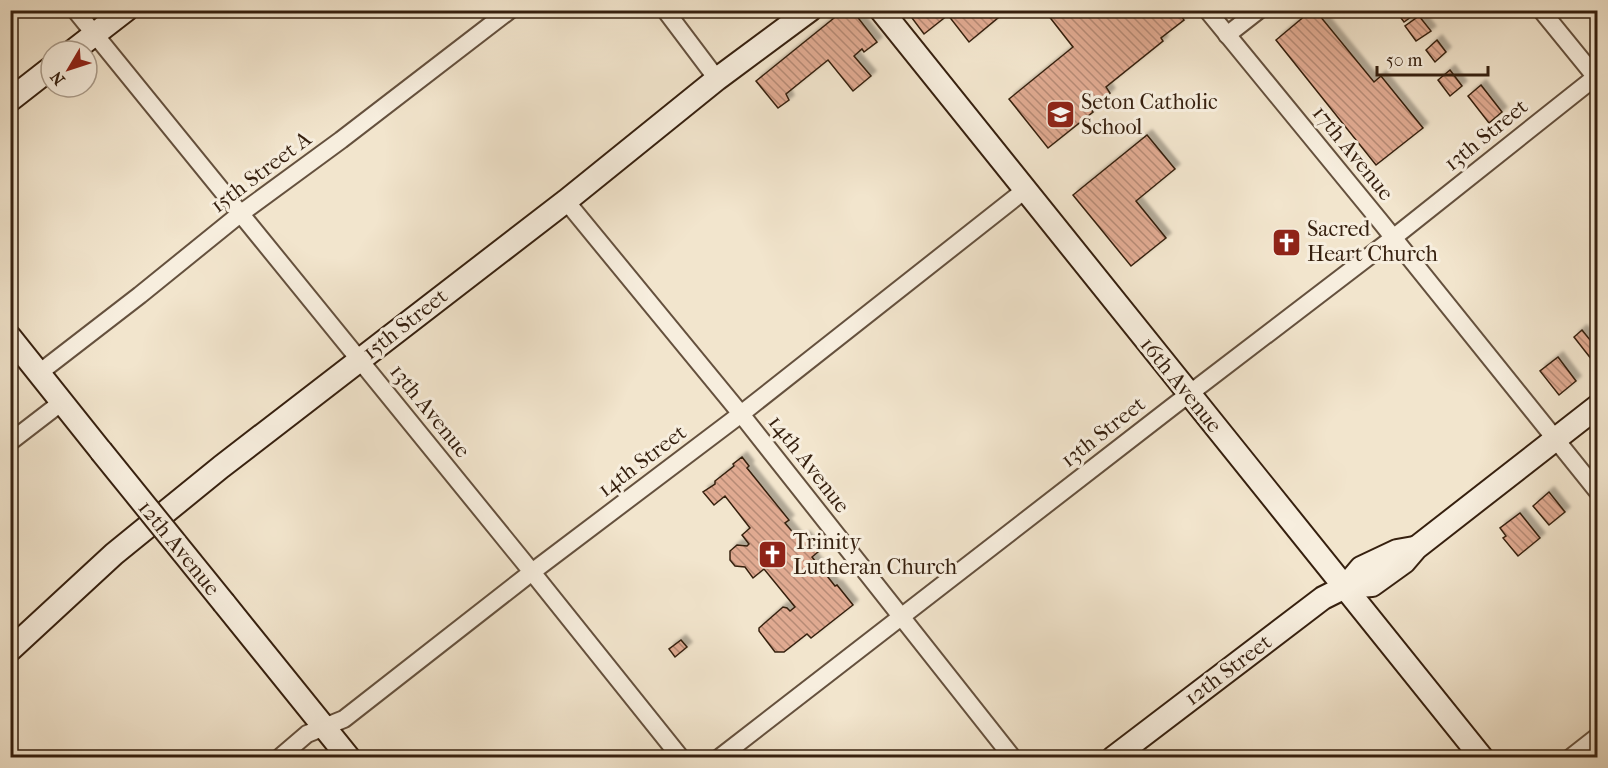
<svg xmlns="http://www.w3.org/2000/svg" width="1608" height="768" font-family="'IM FELL French Canon',serif">
<style>
.building{fill:url(#building-back-hatch);stroke:#36200f;stroke-width:1.5;filter:url(#shadow)}
.lines{fill:none;stroke-linecap:round;stroke-linejoin:round}
.street-casing{stroke:#65513e;stroke-width:20}
.secondary-casing{stroke:#36200f;stroke-width:26}
.street{stroke:#f7eede;stroke-width:16}
.secondary{stroke:#f7eede;stroke-width:22}
.secondary-bridge-casing{stroke:#36200f;stroke-width:26;stroke-linecap:butt}
.secondary-bridge{stroke:#f7eede;stroke-width:22}
.labels{text-anchor:middle;dominant-baseline:central;stroke-width:6;stroke-linejoin:round;paint-order:stroke}
.poi-label{font-size:22px;fill:#36200f;stroke:#f7eede;text-anchor:start}
.street-label{font-size:22px;fill:#36200f;stroke:#f7eede}
</style>
<defs>
<pattern id="building-back-hatch" width="6" height="6" patternUnits="userSpaceOnUse" patternTransform="scale(1.5)"><rect width="6" height="6" fill="#e0aa91"/><path d="M-1 5l2 2M0 0l6 6M5-1l2 2" fill="none" stroke="#b68a75"/></pattern>
<filter id="shadow"><feDropShadow dx="5" dy="-5" stdDeviation="1.5" flood-color="#0004"/></filter>
</defs>
<rect width="100%" height="100%" fill="#f2e5cd"/>
<filter id="stains"><feTurbulence type="fractalNoise" baseFrequency=".00333" numOctaves="4"/><feColorMatrix values="0 0 0 0 .2 0 0 0 0 .09 0 0 0 0 .02 0 0 0 .5 -.17"/></filter>
<radialGradient id="worn" r=".72"><stop offset=".6" stop-color="#630" stop-opacity="0"/><stop offset="1" stop-color="#630" stop-opacity=".3"/></radialGradient>
<g class="building">
<path d="M844 10H852L877 42 864 52 862 49 854 56 871 76 853 91 828 60 786 94 789 100 778 108 756 81Z"/>
<path d="M906 10H994L999 17 969 42 948 15 924 34Z"/>
<path d="M1054 10H1177L1184 20 1161 38 1163 41 1106 87 1110 93 1091 109 1093 112 1048 148 1009 99 1073 47 1048 15Z"/>
<path d="M1312 10H1315L1374 82 1381 76 1423 128 1376 165 1276 40Z"/>
<path d="M1395 10H1417L1418 12 1404 22Z"/>
<path d="M1419 16 1431 31 1416 41 1405 26Z"/>
<path d="M1437 40 1446 52 1435 62 1426 50Z"/>
<path d="M1450 70 1462 86 1450 96 1438 80Z"/>
<path d="M1481 85 1502 112 1489 123 1468 96Z"/>
<path d="M1147 135 1175 169 1136 201 1166 238 1131 266 1073 195Z"/>
<path d="M1582 330 1590 340 1594 336 1598 340V356L1592 360 1574 337Z"/>
<path d="M1558 357 1576 381 1559 395 1540 371Z"/>
<path d="M742 457 749 466 747 468 789 520 785 523 800 541 805 536 818 552 812 557 835 586 837 585 853 605 811 638 807 634 784 652H775L759 631V628L783 607 787 608 790 611 795 607 764 569 753 578 745 567 735 566 730 560V551L737 545 747 546 749 544 742 535 750 528 725 496 714 505 703 492 715 484V481L734 466 733 464Z"/>
<path d="M1549 492 1565 512 1549 525 1533 506Z"/>
<path d="M1520 513 1540 538 1518 556 1503 538 1506 536 1500 528Z"/>
<path d="M681 640 687 647 675 657 669 649Z"/>
</g>
<g class="lines">
<defs>
<g id="street">
<path d="M75 10 532 572 681 758"/>
<path d="M665 10 717 79"/>
<path d="M1207 10 1380 221 1598 492"/>
<path d="M1541 10 1598 80"/>
<path d="M1227 35 1259 10"/>
<path d="M566 201 741 414 1013 758"/>
<path d="M39 373 140 295 240 214 341 140 510 10"/>
<path d="M10 442 62 402"/>
<path d="M279 758 307 734 344 719 532 572 741 414 1025 190"/>
<path d="M719 758 1172 407 1393 238 1598 75"/>
<path d="M1570 758 1598 736"/>
</g>
<g id="secondary">
<path d="M881 10 1482 758"/>
<path d="M73 51 126 10"/>
<path d="M10 100 51 68"/>
<path d="M10 337 101 451"/>
<path d="M1345 587 1361 568 1397 551 1414 548"/>
<path d="M224 603 349 758"/>
<path d="M10 650 114 554 221 467 566 201 717 79 810 10"/>
<path d="M1113 758 1323 598 1345 587 1372 585 1404 562 1416 548 1598 406"/>
</g>
</defs>
<use href="#street" class="street-casing"/>
<use href="#secondary" class="secondary-casing"/>
<use href="#street" class="street"/>
<use href="#secondary" class="secondary"/>
<defs>
<path id="secondary-bridge" d="M101 451 224 603"/>
</defs>
<use href="#secondary-bridge" class="secondary-bridge-casing"/>
<use href="#secondary-bridge" class="secondary-bridge"/>
</g>
<defs>
<symbol id="school-square" viewBox="-11 -11 22 22"><rect x="-9" y="-9" width="18" height="18" rx="4" fill="#8f2418" stroke="#f7eede"/><path d="M0-5L7-2L0 1L-7-2ZM-4 1L0 2.5L4 1V4Q0 6-4 4Z" fill="#fff"/></symbol>
<symbol id="church-square" viewBox="-11 -11 22 22"><rect x="-9" y="-9" width="18" height="18" rx="4" fill="#8f2418" stroke="#f7eede"/><path d="M-1.2-6h2.4v3.5h3.3v2.4h-3.3V6h-2.4V-.1h-3.3v-2.4h3.3Z" fill="#fff"/></symbol>
</defs>
<g fill-rule="evenodd">
<use href="#school-square" x="1044" y="98" width="33" height="33"/>
<use href="#church-square" x="1270" y="226" width="33" height="33"/>
<use href="#church-square" x="756" y="538" width="33" height="33"/>
</g>
<g class="labels">
<g class="poi-label">
<text x="1081" y="102">Seton Catholic<tspan x="1081" dy="25">School</tspan></text>
<text x="1307" y="229">Sacred<tspan x="1307" dy="25">Heart Church</tspan></text>
<text x="793" y="542">Trinity<tspan x="793" dy="25">Lutheran Church</tspan></text>
</g>
<g class="street-label">
<text transform="translate(1486 135) rotate(-39)">13th Street</text>
<text transform="translate(1353 153) rotate(51)">17th Avenue</text>
<text transform="translate(261 172) rotate(-37)">15th Street A</text>
<text transform="translate(405 324) rotate(-38)">15th Street</text>
<text transform="translate(1181 385) rotate(51)">16th Avenue</text>
<text transform="translate(430 411) rotate(51)">13th Avenue</text>
<text transform="translate(1103 432) rotate(-38)">13th Street</text>
<text transform="translate(642 461) rotate(-37)">14th Street</text>
<text transform="translate(809 464) rotate(52)">14th Avenue</text>
<text transform="translate(179 548) rotate(51)">12th Avenue</text>
<text transform="translate(1228 670) rotate(-37)">12th Street</text>
</g>
</g>
<rect width="1608" height="768" fill="none" stroke="#f2e5cd" stroke-width="36"/>
<rect x="12" y="12" width="1584" height="744" fill="none" stroke="#36200f" stroke-width="3"/>
<rect x="18" y="18" width="1572" height="732" fill="none" stroke="#36200f" stroke-width="1.5"/>
<g transform="translate(69 69) rotate(231)"><circle r="28" fill="#f7eede" stroke="#aa9c8b" stroke-width="1.5"/>
<path d="M0-4.5L10 22L0 15L-10 22Z" fill="#8f2418"/>
<text y="-9" font-size="16" font-weight="bold" text-anchor="middle" fill="#36200f">N</text>
</g>
<path d="M1377 66v9h111v-9" fill="none" stroke="#36200f" stroke-width="3"/>
<text x="1386" y="66" font-size="18" fill="#36200f" stroke="#f7eede" stroke-width="4.5" paint-order="stroke">50 m</text>
<rect width="100%" height="100%" filter="url(#stains)"/>
<rect width="100%" height="100%" fill="url(#worn)"/>
</svg>
